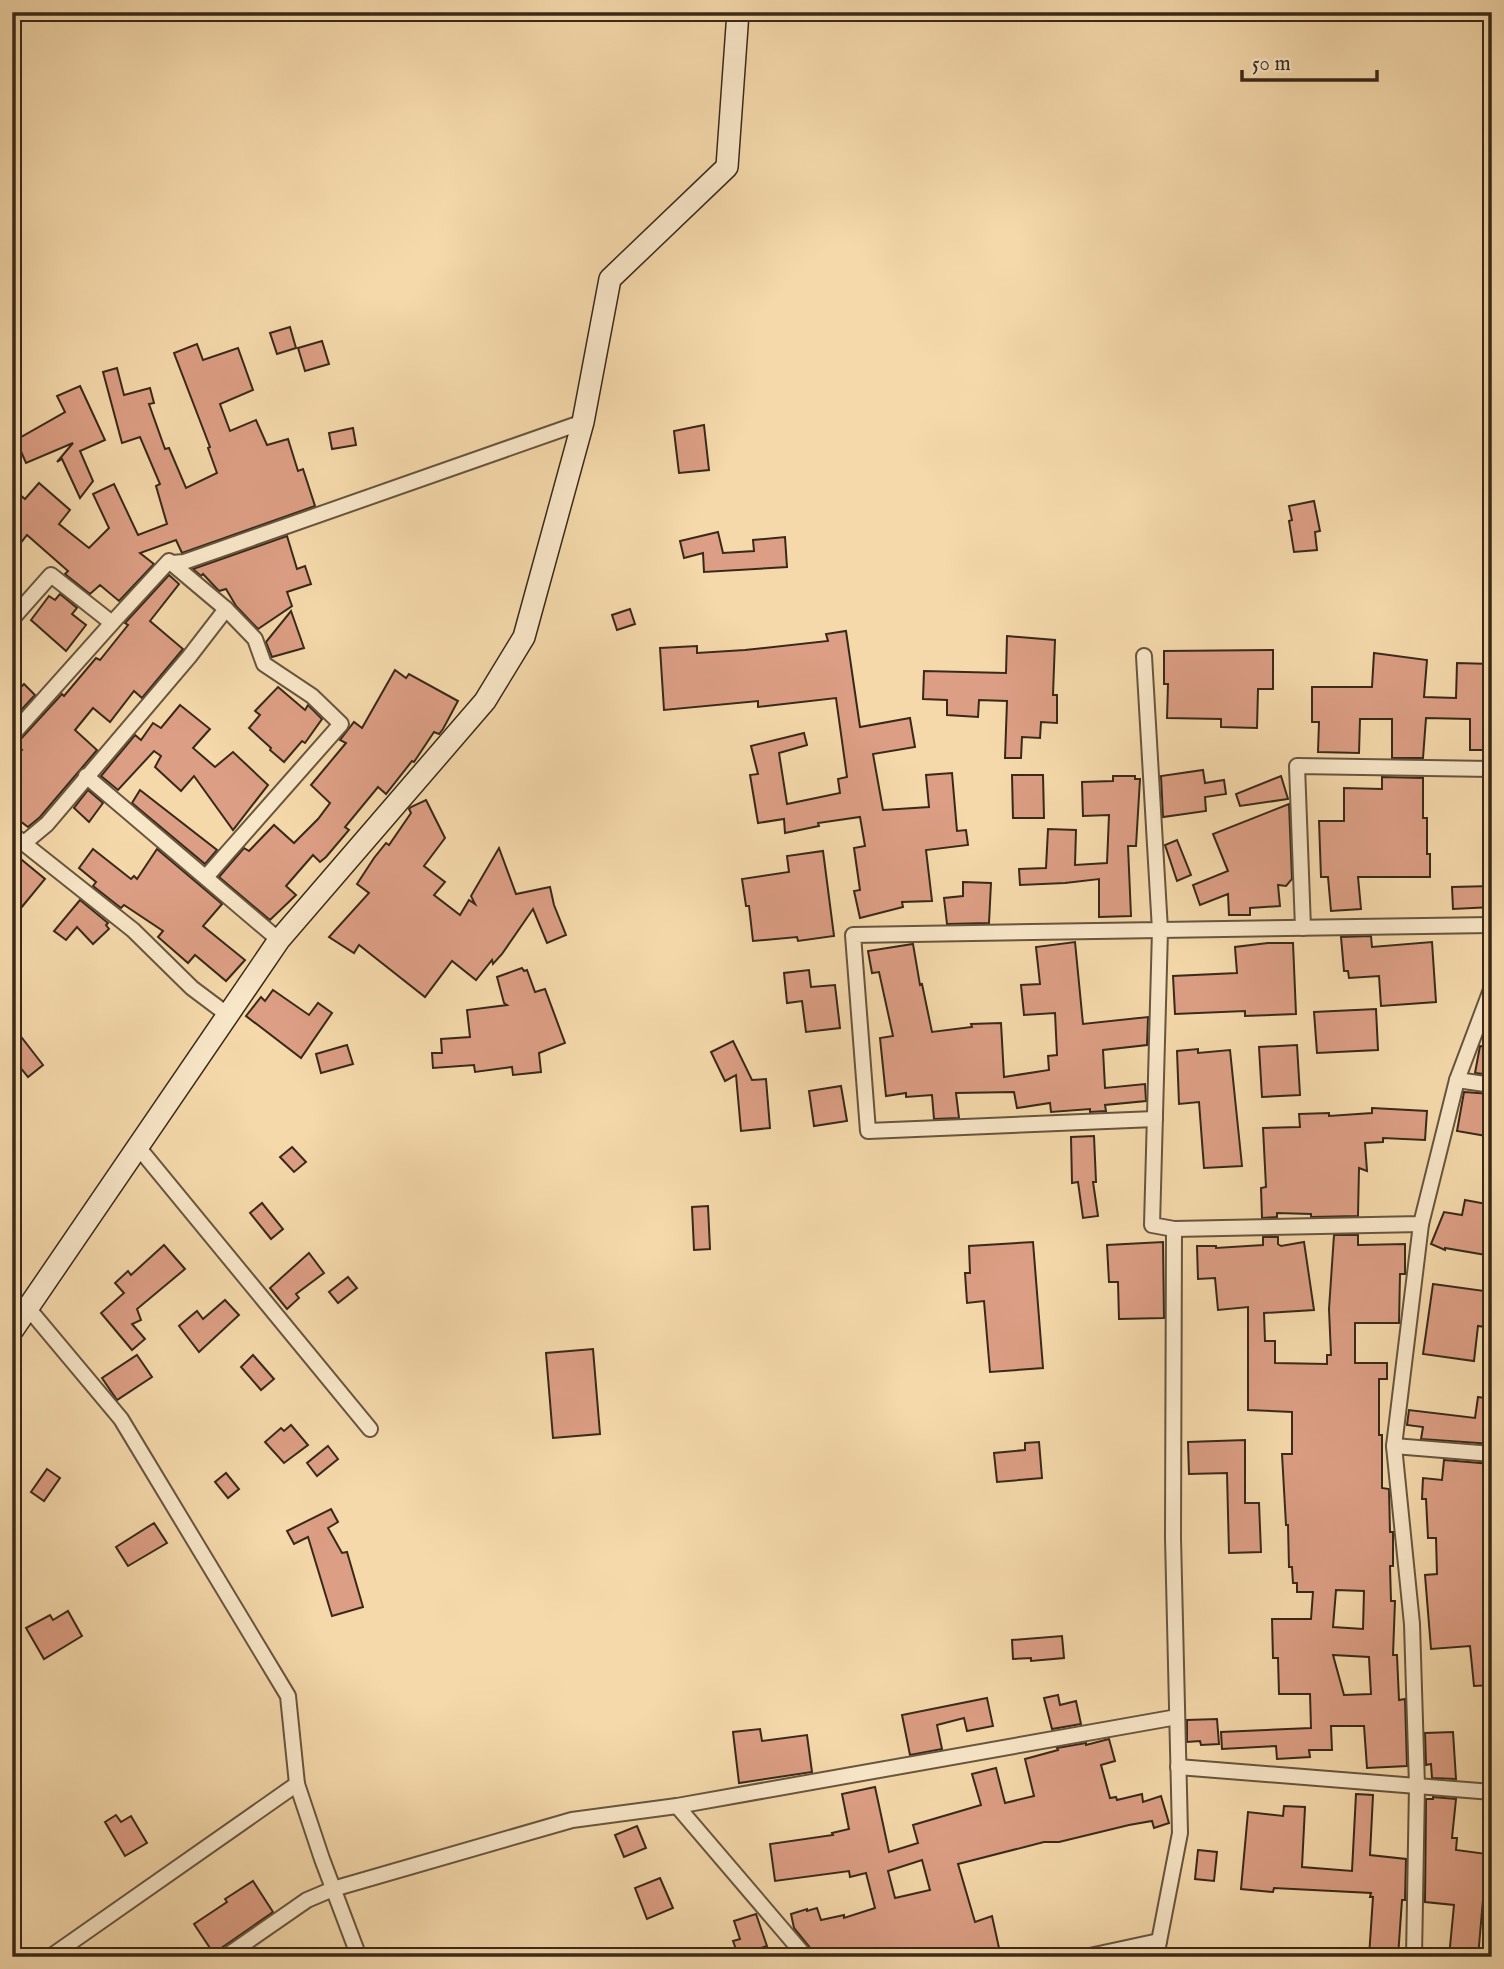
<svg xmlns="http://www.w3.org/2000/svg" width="1504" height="1969" font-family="'IM FELL English',serif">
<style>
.building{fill:#dc9e84;stroke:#382919;stroke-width:2;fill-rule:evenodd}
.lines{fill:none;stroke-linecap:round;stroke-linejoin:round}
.minor-casing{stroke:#67553e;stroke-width:18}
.secondary-casing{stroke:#382919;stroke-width:24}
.minor{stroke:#f8e6c8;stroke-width:14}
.secondary{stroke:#f8e6c8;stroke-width:21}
</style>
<rect width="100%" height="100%" fill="#f5d9ab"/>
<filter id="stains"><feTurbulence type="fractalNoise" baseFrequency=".00286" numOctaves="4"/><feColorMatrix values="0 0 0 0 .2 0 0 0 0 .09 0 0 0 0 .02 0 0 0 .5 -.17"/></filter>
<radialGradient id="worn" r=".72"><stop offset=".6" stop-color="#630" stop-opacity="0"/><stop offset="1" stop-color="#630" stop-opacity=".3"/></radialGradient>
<g class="building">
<path d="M290 327 296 348 277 354 270 333Z"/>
<path d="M322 341 329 364 305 371 298 348Z"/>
<path d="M197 344 203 360 238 348 253 390 220 404 230 431 256 420 267 445 288 439 298 471 303 469 315 506 182 553 176 540 140 553 154 564 119 601 100 585 90 594 65 574 68 571 27 535 12 554V503L19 494 25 499 39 483 70 510 59 524 89 548 109 528 93 494 114 484 138 535 167 524 156 486 160 484 140 437 122 443 103 372 117 368 124 395 150 388 154 403 149 404 165 449 169 448 186 488 217 473 208 448 210 447 174 353Z"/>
<path d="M80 386 105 440 80 451 93 481 80 498 62 459 57 462 73 443 26 463 16 440 65 412 57 396Z"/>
<path d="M704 425 709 470 679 473 674 431Z"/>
<path d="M353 428 356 445 332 449 329 433Z"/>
<path d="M1314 501 1320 531 1315 532 1317 550 1294 552 1289 521 1292 520 1289 506Z"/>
<path d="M718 532 723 553 754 551 753 540 785 537 787 567 704 572 703 553 684 558 680 541Z"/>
<path d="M287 536 297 569 305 566 311 584 287 592 292 606 258 629 236 606 226 589 219 591 203 574 201 576 193 569Z"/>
<path d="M169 575 179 584 150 621 183 649 142 698 134 691 110 722 93 708 75 730 97 750 40 817 28 827 12 815V761L22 750 14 744 19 741 62 694 64 696 96 658 100 660 128 625 125 623Z"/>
<path d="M60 594 77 608 72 614 86 625 66 651 31 620 49 596 55 600Z"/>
<path d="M630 609 635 624 617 630 612 615Z"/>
<path d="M291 611 304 648 272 657 266 642Z"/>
<path d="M846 631 860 727 910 718 915 747 873 754 883 810 929 807 926 775 952 773 957 831 966 830 968 845 926 850 932 901 902 902 903 907 860 918 854 891 860 890 854 848 865 846 860 817 818 823 819 826 785 833 784 819 758 823 750 775 758 774 751 746 804 733 807 745 779 753 787 804 840 793 838 779 847 777 836 698 758 707V701L664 710 660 648 697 646V653L745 650 828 641 826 634Z"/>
<path d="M1007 636 1055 640 1053 695H1057V723L1041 722 1040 738 1022 737 1021 758H1005L1007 701 979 700 978 717 947 715V700L923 699 924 671 1006 673Z"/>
<path d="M1273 650V689H1258L1257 728 1221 727V719L1167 718 1168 684H1164V651Z"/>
<path d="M1374 653 1427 660 1424 697 1456 698 1457 663 1492 664V750H1470V719L1426 718 1423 758H1392V719H1360L1359 753 1318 752 1319 722H1312V687H1372Z"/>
<path d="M395 670 406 678 409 674 458 701 443 729 439 734 434 732 414 762 412 761 386 794 378 787 345 827 349 830 326 857 320 862 313 855 286 886 296 895 270 920 219 877 244 848 249 851 274 825 294 843 318 819 330 803 311 785 346 743 340 740 354 722 362 728Z"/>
<path d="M24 684 35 695 12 720V696Z"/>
<path d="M278 687 305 710 308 705 322 719 305 743 302 741 284 762 270 750 271 748 249 728 260 715 255 711Z"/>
<path d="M180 705 210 729 193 748 215 767 233 752 268 785 233 830 194 776 181 791 155 767 161 756 154 751 118 790 101 776 135 735 141 740 153 723 161 728Z"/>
<path d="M1203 770 1205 783 1224 780 1226 794 1205 797 1206 811 1163 817 1161 776Z"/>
<path d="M1012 775H1043L1044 818H1013Z"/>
<path d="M1113 776H1135V779H1140L1136 846H1128L1131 916 1099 917V879L1065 883 1020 885 1019 869 1046 868 1048 829 1076 830 1075 865 1107 863 1109 815 1083 816 1082 782 1113 781Z"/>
<path d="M1281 776 1288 799 1240 806 1236 794Z"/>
<path d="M1382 777 1423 778V818H1427V854H1430V877H1358L1361 909 1331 911 1328 877H1321L1319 821H1344V788L1382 789Z"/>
<path d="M88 790 103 803 89 822 74 808Z"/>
<path d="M140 790 217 850 205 864 132 803Z"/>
<path d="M426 800 445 838 424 866 445 882 434 895 460 915 469 900 475 904 471 896 499 848 516 894 550 887 554 905 566 935 547 943 533 909 502 954 493 964 492 960 476 980 452 961 425 997 359 945 354 953 329 937 369 893 357 884 374 858 386 843 389 845 411 813 409 809 411 807Z"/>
<path d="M1289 804 1292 879 1286 886 1278 885 1280 906 1250 908V915H1229L1228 894 1200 905 1193 885 1228 871 1213 834Z"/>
<path d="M1177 840 1191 875 1177 881 1165 845Z"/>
<path d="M93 849 131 879 134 876 137 879 157 849 222 904 203 926 245 960 226 981 195 955 188 963 158 937 163 931 124 905 121 908 93 886 96 882 79 868Z"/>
<path d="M823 851 834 936 798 941 797 937 753 941 749 906H746L742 879 789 872 787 856Z"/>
<path d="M22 860 45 879 21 908 12 901V872Z"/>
<path d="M963 882 991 883 989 923 947 924 944 898 963 896Z"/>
<path d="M1492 886V907L1453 909 1452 887Z"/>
<path d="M80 900 108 923 106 925 109 929 93 944 77 927 66 940 54 931Z"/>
<path d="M1371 936 1372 947 1432 942 1436 1002 1381 1006 1379 976 1349 978 1348 971H1344L1341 937Z"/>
<path d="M1075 942 1083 1024 1148 1017 1147 1045 1103 1050 1105 1088 1145 1084 1146 1101 1105 1105 1106 1111 1090 1112V1109L1051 1112 1050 1103 1017 1108 1014 1092 956 1093 959 1118 934 1119 932 1095 906 1097V1093L886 1096 880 1038 893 1036 879 972 872 973 868 951 913 944 920 985 922 984 932 1032 972 1027 971 1024 1001 1023 1004 1077 1049 1070 1048 1056 1057 1055 1055 1013 1024 1015 1021 985 1040 984 1036 947Z"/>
<path d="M1268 943H1293L1296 1014 1245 1016V1011L1175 1014 1173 976 1237 973 1235 947Z"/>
<path d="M522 968 524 971 527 970 535 992 545 989 565 1043 539 1053 541 1072 513 1075 512 1067 475 1072 474 1065 433 1068 432 1053H442L441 1039 470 1037 467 1010 507 1005 504 1003 497 977Z"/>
<path d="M809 970 811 987 835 985 840 1028 806 1032 802 1001 787 1003 784 973Z"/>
<path d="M273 990 309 1015 318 1003 332 1013 301 1058 246 1016 261 997 265 1001Z"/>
<path d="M1376 1009 1378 1050 1317 1053 1314 1012Z"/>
<path d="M12 1025 43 1065 28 1077 12 1057Z"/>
<path d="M733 1041 752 1080 766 1079 770 1128 741 1131 736 1075 725 1081 711 1052Z"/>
<path d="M347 1045 353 1064 321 1073 316 1054Z"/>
<path d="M1297 1045 1300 1095 1262 1097 1259 1047Z"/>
<path d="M1480 1046 1492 1048V1075L1475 1073Z"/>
<path d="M1198 1049V1053L1230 1050 1242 1166 1204 1168 1199 1102 1179 1104 1177 1051Z"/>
<path d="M841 1086 847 1121 814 1126 809 1091Z"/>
<path d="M1464 1092 1492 1094V1137L1457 1131Z"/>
<path d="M1372 1108 1427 1111 1425 1140 1383 1138V1142L1365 1143 1367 1171 1359 1168 1358 1216 1311 1217V1214L1277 1213V1217L1262 1218 1261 1188 1266 1187 1263 1128 1300 1127 1299 1114 1329 1113V1116L1372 1113Z"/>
<path d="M1094 1136 1096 1182H1093L1098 1216 1083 1218 1078 1182 1072 1183 1071 1137Z"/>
<path d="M292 1147 306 1162 294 1172 280 1157Z"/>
<path d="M1465 1200 1492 1205V1256L1445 1248V1250L1431 1244 1444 1212 1462 1215Z"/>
<path d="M262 1203 283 1229 271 1239 250 1213Z"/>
<path d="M708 1206 710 1249 694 1250 692 1207Z"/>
<path d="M1334 1235H1358V1245L1405 1244V1274H1400L1399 1323H1355V1363H1387V1379H1379V1435H1382V1488L1389 1489 1390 1532H1393V1566H1390L1391 1601H1395L1393 1655H1397L1399 1700 1405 1699 1407 1766 1367 1768 1364 1726H1331L1332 1750H1309L1310 1757 1277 1759 1276 1746 1222 1749 1221 1732 1311 1728 1310 1694H1279L1278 1658H1273L1272 1619H1311L1313 1592H1297V1583H1293L1292 1567H1289L1288 1525H1286L1282 1454H1292V1412L1248 1410V1307L1218 1310 1215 1278 1198 1279 1197 1246H1216V1248L1263 1245V1237H1278V1244L1281 1246 1304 1242 1314 1310 1264 1313 1265 1341H1275V1363L1327 1364V1355H1331L1329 1309ZM1336 1590 1364 1591 1363 1629 1333 1627ZM1333 1655 1369 1657 1371 1694 1344 1695Z"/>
<path d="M1033 1242 1043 1368 990 1372 984 1301 967 1303 965 1273H970L969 1246Z"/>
<path d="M1163 1242 1164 1318 1119 1319 1118 1282H1109L1107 1245Z"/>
<path d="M164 1245 185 1269 137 1309 141 1320 132 1324 145 1339 132 1350 101 1313 124 1293 115 1283 128 1271 131 1275Z"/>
<path d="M309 1253 324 1273 296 1294 299 1298 287 1309 270 1288Z"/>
<path d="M348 1277 357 1288 338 1303 329 1292Z"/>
<path d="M1433 1284 1492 1292V1328L1478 1326 1474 1361 1423 1354Z"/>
<path d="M225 1300 239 1315 199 1352 179 1326 197 1311 203 1319Z"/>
<path d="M593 1349 600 1434 553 1438 546 1353Z"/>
<path d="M137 1355 152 1377 117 1400 102 1378Z"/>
<path d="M253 1355 274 1379 261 1390 241 1367Z"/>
<path d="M1478 1397 1492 1399V1444L1421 1439 1423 1427 1407 1425 1409 1410 1475 1418Z"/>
<path d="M291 1425 308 1445 284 1463 265 1442 281 1428 284 1431Z"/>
<path d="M1245 1440V1503H1259L1261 1552 1229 1553 1227 1473 1189 1474 1188 1442Z"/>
<path d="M1039 1442 1042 1478 997 1482 994 1453 1025 1450V1443Z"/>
<path d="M328 1446 338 1459 317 1476 307 1463Z"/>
<path d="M1444 1460 1492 1464V1595H1490L1492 1638H1489L1492 1685 1474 1686 1470 1646 1431 1649 1425 1575 1437 1574 1436 1538H1428L1426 1499H1422L1423 1478 1442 1480Z"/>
<path d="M47 1469 60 1478 44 1501 31 1492Z"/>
<path d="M226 1473 239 1489 228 1498 215 1482Z"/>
<path d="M331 1509 338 1522 328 1528 342 1553 347 1552 363 1607 332 1616 308 1537 294 1544 287 1531Z"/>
<path d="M154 1523 167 1543 128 1566 116 1547Z"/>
<path d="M68 1611 82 1636 44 1659 26 1628 50 1615 53 1620Z"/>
<path d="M1062 1636 1064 1658 1031 1661V1658L1013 1659 1012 1640Z"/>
<path d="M1058 1695 1060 1705 1076 1701 1081 1724 1052 1729 1044 1698Z"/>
<path d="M987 1698 993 1726 967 1731 964 1718 937 1725 942 1749 910 1755 902 1715Z"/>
<path d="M1217 1719 1219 1744 1201 1745 1200 1741 1187 1742V1720Z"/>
<path d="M760 1729 762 1741 807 1735 812 1772 739 1783 733 1732Z"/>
<path d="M1453 1732 1456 1779 1432 1778 1431 1764 1426 1765 1425 1733Z"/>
<path d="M1109 1739 1115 1761 1101 1765 1110 1798 1116 1797 1117 1800 1142 1794 1143 1802 1161 1796 1169 1823 1154 1828 1152 1821 1129 1825 1059 1842H1044L958 1864 975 1922 992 1916 1001 1957H839L838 1949 815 1954 794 1928 791 1914 807 1909V1911L817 1908 821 1920 844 1915V1918L875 1908 866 1873 850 1877 849 1871 775 1881 770 1844 833 1835 832 1833 849 1829 842 1794 875 1787 889 1852 918 1843 913 1825 981 1805 972 1774 996 1768 1005 1803 1034 1796 1025 1759 1058 1750 1057 1748 1086 1743V1745ZM922 1860 930 1890 895 1898 888 1871Z"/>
<path d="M1356 1794 1373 1795 1370 1855 1406 1859 1405 1900H1402L1398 1957H1369L1373 1897H1370L1371 1893 1274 1888 1273 1892 1241 1889 1248 1812 1283 1816 1284 1806 1305 1807 1302 1867 1352 1871Z"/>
<path d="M1433 1797 1456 1799 1452 1838H1457L1456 1850 1487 1854 1478 1957H1449L1454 1905 1425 1902 1426 1799H1433Z"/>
<path d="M116 1815 121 1822 131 1816 147 1843 125 1856 105 1822Z"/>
<path d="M637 1826 646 1848 624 1857 615 1835Z"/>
<path d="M1198 1850 1217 1852 1214 1881 1195 1879Z"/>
<path d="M660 1878 673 1908 647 1919 635 1888Z"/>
<path d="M253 1881 273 1912 220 1949 216 1957 194 1924 227 1902 225 1899Z"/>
<path d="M756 1914 767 1946 738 1955 733 1941 740 1939 734 1921Z"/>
</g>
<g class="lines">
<defs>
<g id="minor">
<path d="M172 563 184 562 583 422"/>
<path d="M12 619 51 575 112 623 169 561 226 609 255 639 264 664 312 696 341 724 206 877"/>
<path d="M1144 656 1160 930 853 935 868 1131 1155 1119"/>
<path d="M12 735 112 623"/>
<path d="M86 776 279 940"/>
<path d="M12 834 133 930 192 988 228 1015"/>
<path d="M23 844 47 824 189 657 226 609"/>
<path d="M1303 928 1297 766 1492 769"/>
<path d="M1457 1080 1492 1085"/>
<path d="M138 1147 370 1429"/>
<path d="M1174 1229 1421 1224 1457 1080 1492 987"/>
<path d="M28 1308 121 1419 288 1696 297 1784 322 1859 356 1949 353 1957"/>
<path d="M1394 1446 1492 1454"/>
<path d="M1178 1767 1492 1792"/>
<path d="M677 1806 806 1957"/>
<path d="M50 1957 297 1784"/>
<path d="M225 1957 307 1900 333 1889 572 1820 677 1806 1177 1717"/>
<path d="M1085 1957 1159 1941"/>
<path d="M1156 1957 1180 1833 1173 1538 1174 1229 1152 1225 1160 930 1492 925"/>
<path d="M1414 1957 1417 1786 1412 1624 1394 1446 1421 1224"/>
</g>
<path id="secondary" d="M12 1331 279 940 485 701 524 637 583 422 610 279 727 167 738 12"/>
</defs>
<use href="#minor" class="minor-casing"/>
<use href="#secondary" class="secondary-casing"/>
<use href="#minor" class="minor"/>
<use href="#secondary" class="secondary"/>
</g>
<rect width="1504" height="1969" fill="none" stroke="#f5d9ab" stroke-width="42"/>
<rect x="14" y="14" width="1476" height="1941" fill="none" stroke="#382919" stroke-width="3.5"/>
<rect x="21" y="21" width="1462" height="1927" fill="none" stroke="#382919" stroke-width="2"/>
<path d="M1242 70v10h135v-10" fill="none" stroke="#382919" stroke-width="3.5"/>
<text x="1252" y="70" font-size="21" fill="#382919" stroke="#f8e6c8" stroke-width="5" paint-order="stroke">50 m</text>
<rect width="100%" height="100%" filter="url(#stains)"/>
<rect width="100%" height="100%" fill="url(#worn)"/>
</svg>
